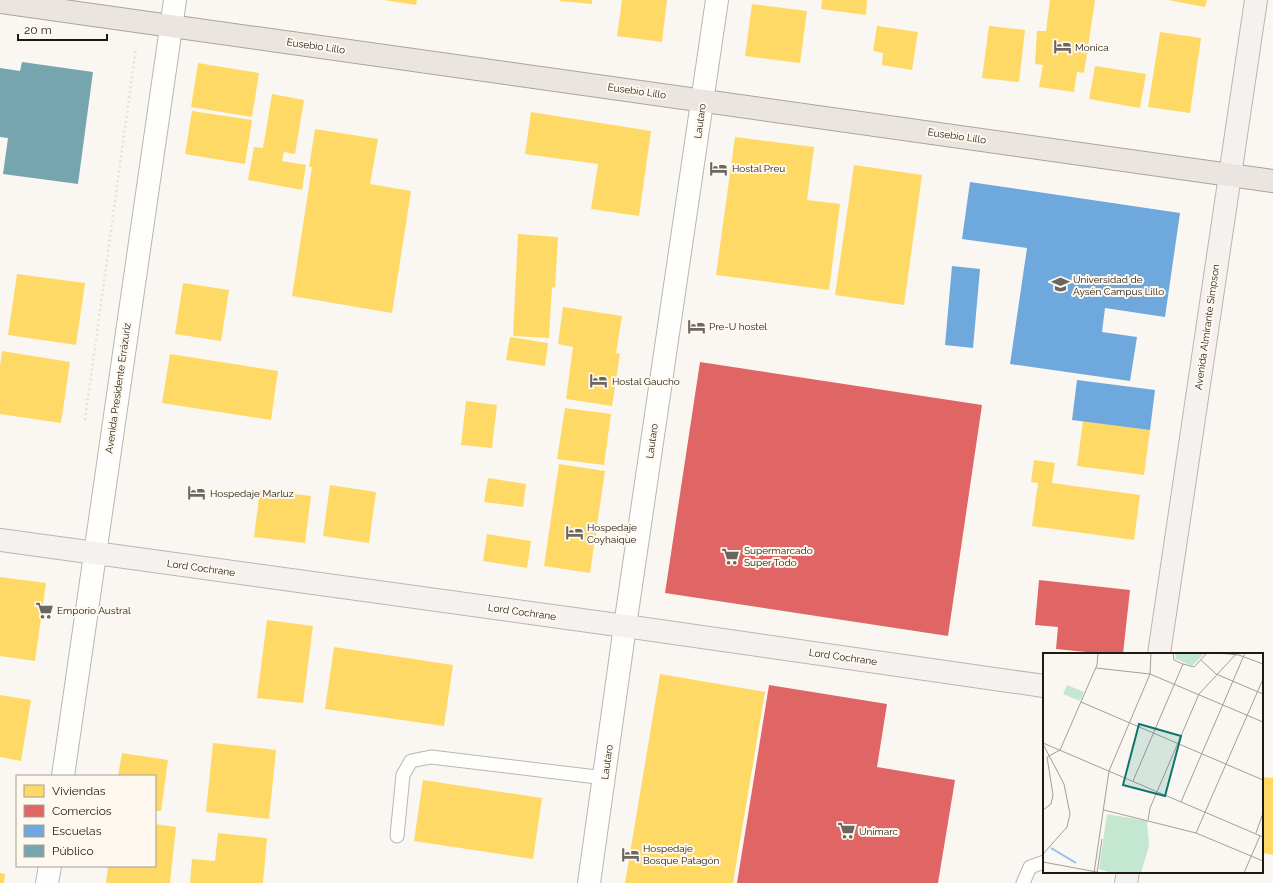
<svg xmlns="http://www.w3.org/2000/svg" width="1273" height="883" font-family="Raleway,sans-serif">
<style>
.homes{fill:#ffd966}
.shops{fill:#e06666}
.schools{fill:#6fa8dc}
.public{fill:#76a5af}
.lines{fill:none;stroke-linecap:round;stroke-linejoin:round}
.service-casing{stroke:#bab6b0;stroke-width:15}
.minor-casing{stroke:#bab6b0;stroke-width:24}
.tertiary-casing{stroke:#bab6b0;stroke-width:24}
.secondary-casing{stroke:#bab6b0;stroke-width:24}
.primary-casing{stroke:#aca39a;stroke-width:24}
.path{stroke:#e2e2e0;stroke-width:2.5;stroke-dasharray:2 3;stroke-linecap:butt}
.service{stroke:#fefefd;stroke-width:13}
.minor{stroke:#fefefd;stroke-width:22}
.tertiary{stroke:#fefefd;stroke-width:22}
.secondary{stroke:#f4f1ef;stroke-width:22}
.primary{stroke:#eae5e0;stroke-width:22}
.labels{text-anchor:middle;dominant-baseline:central;stroke-width:4;stroke-linejoin:round;paint-order:stroke}
.street-label{font-size:10px;fill:#1e1911;stroke:#fef8ef}
.poi-label{font-size:10px;fill:#1e1911;stroke:#fef8ef;text-anchor:start}
.inset-river{fill:none;stroke:#91bfec;stroke-width:2}
.inset-road{fill:none;stroke:#a29e98;stroke-width:1}
.view{fill:#0f766e;fill-opacity:0.15;stroke:#0f766e;stroke-width:2}
.inset-edge{fill:none;stroke:#1e1911;stroke-width:2}
</style>
<rect width="100%" height="100%" fill="#faf7f2"/>
<g class="homes">
<path d="M384 0H417L416 5Z"/>
<path d="M560 0H592V4L560 1Z"/>
<path d="M622 0H667L662 42 617 36Z"/>
<path d="M822 0H867L866 15 821 9Z"/>
<path d="M1050 0H1095L1084 73 1077 72 1074 92 1039 87 1043 65 1035 64 1037 31H1046Z"/>
<path d="M1168 0H1207L1205 7Z"/>
<path d="M752 4 807 11 800 63 745 56Z"/>
<path d="M877 26 918 32 912 70 882 65 883 53 873 51Z"/>
<path d="M989 26 1025 30 1019 82 982 78Z"/>
<path d="M1160 32 1201 38 1190 113 1148 107Z"/>
<path d="M198 63 259 73 252 117 191 107Z"/>
<path d="M1095 66 1146 74 1140 108 1089 99Z"/>
<path d="M272 94 304 100 295 154 284 152 282 161 306 165 302 190 248 180 254 147 263 148Z"/>
<path d="M192 111 252 120 245 164 185 154Z"/>
<path d="M531 112 651 131 639 216 591 209 598 164 525 154Z"/>
<path d="M315 129 378 139 370 184 411 191 392 313 292 296 312 167H309Z"/>
<path d="M735 137 814 147 807 200 840 204 829 290 716 275Z"/>
<path d="M854 165 922 175 904 305 835 295Z"/>
<path d="M518 234 558 237 555 288 552 287 549 338 513 336Z"/>
<path d="M17 274 85 283 76 345 8 335Z"/>
<path d="M183 283 229 290 221 341 175 334Z"/>
<path d="M563 307 622 316 616 353 620 354 612 406 566 399 573 347 558 344Z"/>
<path d="M510 337 548 343 545 366 506 360Z"/>
<path d="M2 351 70 362 61 423 0 414V366Z"/>
<path d="M170 354 278 371 271 420 162 403Z"/>
<path d="M466 401 497 405 492 448 461 445Z"/>
<path d="M565 408 611 414 604 465 557 459Z"/>
<path d="M1083 421 1150 430 1144 475 1077 466Z"/>
<path d="M1034 460 1055 463 1052 483 1140 495 1134 540 1032 526 1038 483 1031 482Z"/>
<path d="M559 464 605 471 590 573 544 566Z"/>
<path d="M488 478 526 484 523 507 484 502Z"/>
<path d="M330 485 376 492 369 543 323 536Z"/>
<path d="M260 490 311 496 305 543 254 537Z"/>
<path d="M487 534 531 541 527 568 483 561Z"/>
<path d="M0 577 46 583 35 661 0 656Z"/>
<path d="M267 620 313 626 303 703 257 698Z"/>
<path d="M334 647 453 665 444 726 325 709Z"/>
<path d="M660 674 765 692 733 883H625Z"/>
<path d="M0 695 31 700 21 761 0 757Z"/>
<path d="M213 743 276 750 269 819 206 812Z"/>
<path d="M122 753 168 760 161 811H155V776H118Z"/>
<path d="M1262 777 1273 778V855L1262 853Z"/>
<path d="M423 780 542 798 533 859 414 841Z"/>
<path d="M155 824 176 827 170 883H106L108 866H155Z"/>
<path d="M218 833 267 838 263 883H190L192 859 215 861Z"/>
<path d="M0 873 5 874 4 883H0Z"/>
</g>
<g class="shops">
<path d="M700 362 982 405 948 636 665 593Z"/>
<path d="M1039 580 1130 590 1123 654H1106L1056 649 1058 627 1035 625Z"/>
<path d="M769 685 887 704 877 767 955 780 938 883H737Z"/>
</g>
<g class="schools">
<path d="M970 182 1180 213 1165 317 1105 308 1102 332 1137 337 1130 381 1010 364 1027 248 962 239Z"/>
<path d="M952 266 980 269 973 348 945 345Z"/>
<path d="M1077 380 1155 390 1150 430 1072 420Z"/>
</g>
<path class="public" d="M22 62 93 72 78 184 3 174 8 138 0 137V68L20 71Z"/>
<g class="lines">
<defs>
<g id="service">
<path d="M397 836 403 775 411 761 431 757 605 778"/>
<path d="M1023 883 1030 867 1044 862"/>
</g>
<path id="minor" d="M589 883 625 626 717 0"/>
<g id="tertiary">
<path d="M63 776 175 0"/>
<path d="M47 883 50 866"/>
</g>
<g id="secondary">
<path d="M0 540 625 626 1044 686"/>
<path d="M1159 654 1256 0"/>
<path d="M1126 883 1128 872"/>
</g>
<path id="primary" d="M0 2 1273 181"/>
</defs>
<use href="#service" class="service-casing"/>
<use href="#minor" class="minor-casing"/>
<use href="#tertiary" class="tertiary-casing"/>
<use href="#secondary" class="secondary-casing"/>
<use href="#primary" class="primary-casing"/>
<path class="path" d="M85 420 136 48"/>
<use href="#service" class="service"/>
<use href="#minor" class="minor"/>
<use href="#tertiary" class="tertiary"/>
<use href="#secondary" class="secondary"/>
<use href="#primary" class="primary"/>
</g>
<defs>
<symbol id="hotel-bare" viewBox="-9 -9 18 18"><path d="M-6-4.5h1.5V1H6V5H4.5V3h-9V5H-6ZM-4 0a1.8 1.8 0 1 1 3.6 0ZM.5 0V-2.5h3Q6-2.5 6 0Z" fill="#6b6760" stroke="#fef8ef" stroke-width="2.5" paint-order="stroke"/></symbol>
<symbol id="university-bare" viewBox="-9 -9 18 18"><path d="M0-5L7-2L0 1L-7-2ZM-4 1L0 2.5L4 1V4Q0 6-4 4Z" fill="#6b6760" stroke="#fef8ef" stroke-width="2.5" paint-order="stroke"/></symbol>
<symbol id="supermarket-bare" viewBox="-9 -9 18 18"><path d="M-6-5.5h2.5l.6 2H6L4.5 2H-2.5L-4.4-4H-6ZM-1.5 3.2a1.3 1.3 0 1 0 .1 0ZM3 3.2a1.3 1.3 0 1 0 .1 0Z" fill="#6b6760" stroke="#fef8ef" stroke-width="2.5" paint-order="stroke"/></symbol>
</defs>
<g fill-rule="evenodd">
<use href="#hotel-bare" x="1050" y="34" width="25" height="25"/>
<use href="#hotel-bare" x="706" y="156" width="25" height="25"/>
<use href="#university-bare" x="1048" y="272" width="25" height="25"/>
<use href="#hotel-bare" x="684" y="314" width="25" height="25"/>
<use href="#hotel-bare" x="586" y="368" width="25" height="25"/>
<use href="#hotel-bare" x="184" y="480" width="25" height="25"/>
<use href="#hotel-bare" x="562" y="520" width="25" height="25"/>
<use href="#supermarket-bare" x="718" y="544" width="25" height="25"/>
<use href="#supermarket-bare" x="32" y="598" width="25" height="25"/>
<use href="#supermarket-bare" x="834" y="818" width="25" height="25"/>
<use href="#hotel-bare" x="618" y="842" width="25" height="25"/>
</g>
<g class="labels">
<g class="street-label">
<text transform="translate(316 46) rotate(8)">Eusebio Lillo</text>
<text transform="translate(637 91) rotate(8)">Eusebio Lillo</text>
<text transform="translate(700 121) rotate(-82)">Lautaro</text>
<text transform="translate(957 136) rotate(8)">Eusebio Lillo</text>
<text transform="translate(1207 327) rotate(-82)">Avenida Almirante Simpson</text>
<text transform="translate(118 388) rotate(-82)">Avenida Presidente Errázuriz</text>
<text transform="translate(652 441) rotate(-82)">Lautaro</text>
<text transform="translate(201 568) rotate(8)">Lord Cochrane</text>
<text transform="translate(522 612) rotate(8)">Lord Cochrane</text>
<text transform="translate(843 657) rotate(8)">Lord Cochrane</text>
<text transform="translate(607 762) rotate(-82)">Lautaro</text>
</g>
<g class="poi-label">
<text x="1075" y="47">Monica</text>
<text x="732" y="168">Hostal Preu</text>
<text x="1073" y="279">Universidad de<tspan x="1073" dy="12">Aysén Campus Lillo</tspan></text>
<text x="709" y="326">Pre-U hostel</text>
<text x="612" y="381">Hostal Gaucho</text>
<text x="210" y="493">Hospedaje Marluz</text>
<text x="587" y="527">Hospedaje<tspan x="587" dy="12">Coyhaique</tspan></text>
<text x="744" y="550">Supermarcado<tspan x="744" dy="12">Super Todo</tspan></text>
<text x="57" y="610">Emporio Austral</text>
<text x="859" y="831">Unimarc</text>
<text x="643" y="848">Hospedaje<tspan x="643" dy="12">Bosque Patagón</tspan></text>
</g>
</g>
<g transform="translate(1043 653)">
<rect width="220" height="220" fill="#faf7f2"/>
<path d="M132 0H162L149 13 133 6ZM24 32 41 39 37 48 20 41ZM64 161 104 168 106 193 98 220H69L56 216Z" fill="#c3e7d0"/>
<path class="inset-river" d="M8 195 33 210"/>
<path class="inset-road" d="M130 0 131 7 140 11M175 0 196 2 220 11M158 7 173 21 220 41M53 15 107 21 220 69M38 49 220 127M0 90 220 184M0 91 21 131 27 161 24 174 0 201M90 128 140 11 151 14 164 0M138 149 202 0M0 157 8 151 10 142 4 104 17 97 54 12 55 0M61 157 153 180 220 208M105 167 107 155 156 41 194 0M153 180 220 26M213 180 220 160M0 209 59 220M51 220 66 118 107 21 108 0M54 220 59 186M201 220 217 183"/>
<path class="view" d="M96 71 138 83 122 143 80 132Z"/>
<rect width="220" height="220" class="inset-edge"/>
</g>
<rect x="16" y="775" width="140" height="92" fill="#fef8ef" stroke="#a49f96"/>
<rect x="24" y="785" width="20" height="12" fill="#ffd966" stroke="#a49f96"/>
<text x="52" y="795" font-size="12" fill="#1e1911">Viviendas</text>
<rect x="24" y="805" width="20" height="12" fill="#e06666" stroke="#a49f96"/>
<text x="52" y="815" font-size="12" fill="#1e1911">Comercios</text>
<rect x="24" y="825" width="20" height="12" fill="#6fa8dc" stroke="#a49f96"/>
<text x="52" y="835" font-size="12" fill="#1e1911">Escuelas</text>
<rect x="24" y="845" width="20" height="12" fill="#76a5af" stroke="#a49f96"/>
<text x="52" y="855" font-size="12" fill="#1e1911">Público</text>
<path d="M18 34v6h89v-6" fill="none" stroke="#1e1911" stroke-width="2"/>
<text x="24" y="34" font-size="12" fill="#1e1911" stroke="#fef8ef" stroke-width="3" paint-order="stroke">20 m</text>
</svg>
